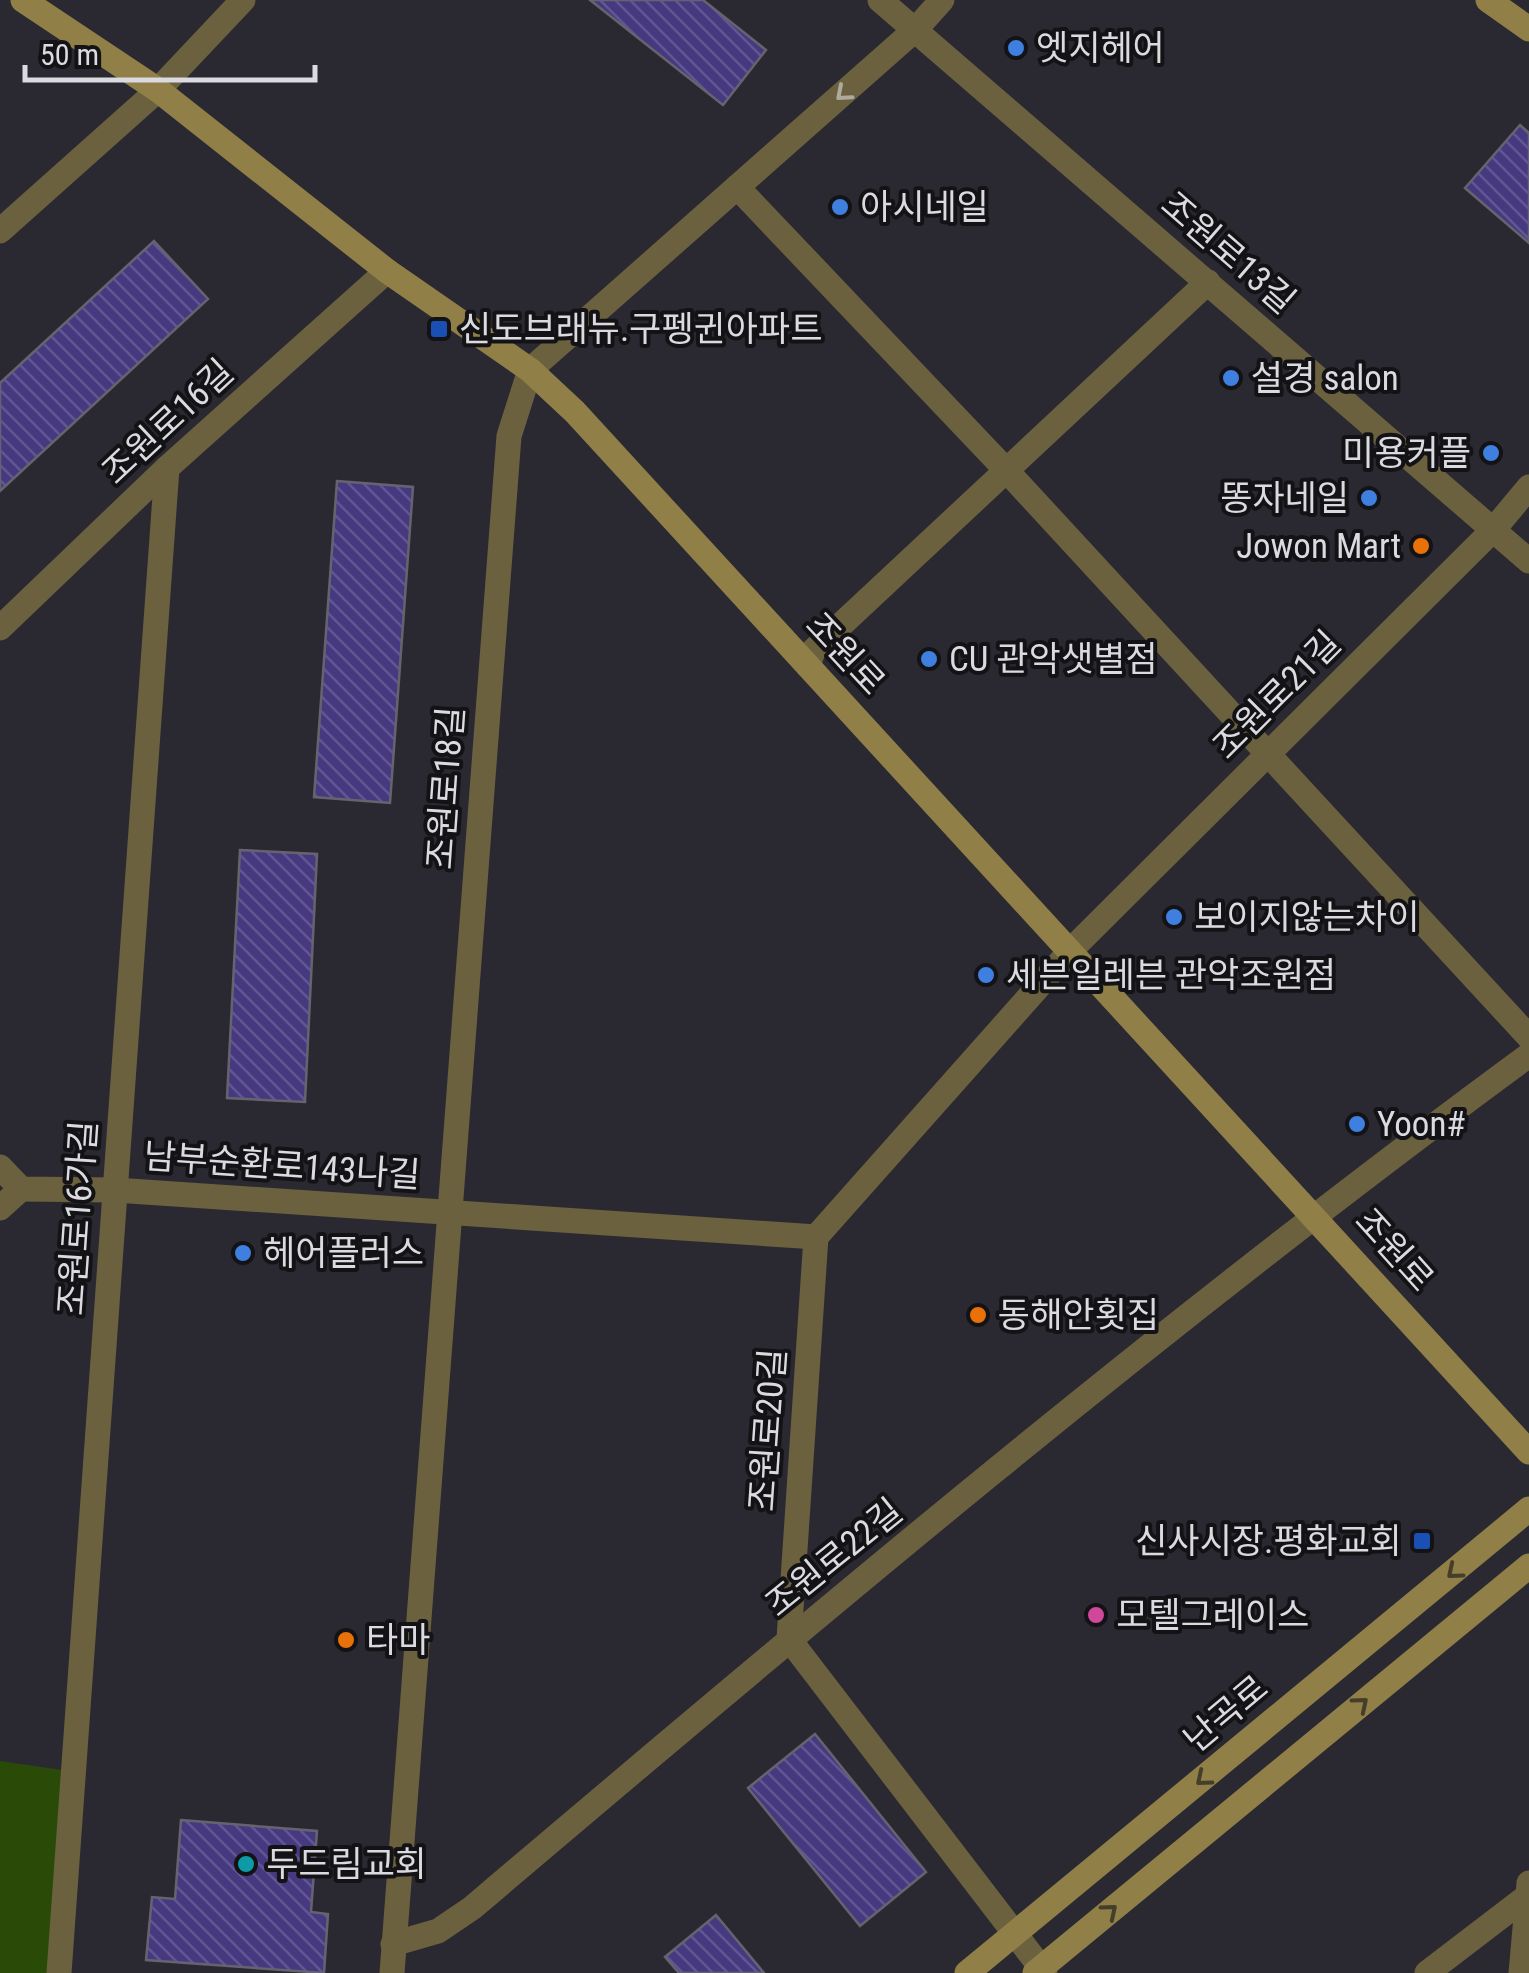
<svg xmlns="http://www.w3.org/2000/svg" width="1529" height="1973" font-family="'Roboto Condensed','Noto Sans KR',sans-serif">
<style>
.park{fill:#2a4b07}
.building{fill:url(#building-back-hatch);stroke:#65646e;stroke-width:2.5}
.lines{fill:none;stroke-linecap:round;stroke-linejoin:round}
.street{stroke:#6b613f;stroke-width:25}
.secondary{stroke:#907f47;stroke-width:25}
.oneway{stroke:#aeaaa0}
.oneway2{stroke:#453e2a}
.shop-dot{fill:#3f7fe0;stroke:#131316;stroke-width:4}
.transit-dot{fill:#1a4fb4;stroke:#131316;stroke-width:4}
.food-dot{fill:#e8710a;stroke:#131316;stroke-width:4}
.hotel-dot{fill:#d1479c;stroke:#131316;stroke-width:4}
.culture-dot{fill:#0f9aa8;stroke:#131316;stroke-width:4}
.labels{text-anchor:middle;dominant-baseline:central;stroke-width:8;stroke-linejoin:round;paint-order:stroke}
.poi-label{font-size:35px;fill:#dbdae0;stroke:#131316;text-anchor:start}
.street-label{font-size:35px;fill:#dbdae0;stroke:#131316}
</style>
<defs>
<pattern id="building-back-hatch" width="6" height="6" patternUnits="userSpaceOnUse" patternTransform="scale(2.5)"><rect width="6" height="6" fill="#473980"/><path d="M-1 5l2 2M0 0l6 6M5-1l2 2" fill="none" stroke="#615592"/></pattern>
</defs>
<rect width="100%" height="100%" fill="#2a2932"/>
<path class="park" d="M0 1761 62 1770 48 1973H0Z"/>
<g class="building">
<path d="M590 0H703L766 50 723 105Z"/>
<path d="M1520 125 1529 133V243L1465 188Z"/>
<path d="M154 241 208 299 0 491V383Z"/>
<path d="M337 481 413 487 390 803 314 797Z"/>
<path d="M240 850 317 854 305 1102 227 1098Z"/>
<path d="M815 1734 926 1872 860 1926 748 1788Z"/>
<path d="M181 1820 317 1831 311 1912 328 1914 324 1973 146 1960 152 1897 175 1899Z"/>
<path d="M716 1915 764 1973H679L665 1957Z"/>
</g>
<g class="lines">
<g class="street">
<path d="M880 0 1529 561"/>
<path d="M737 187 1006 470 1529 1037"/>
<path d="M0 231 158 90 243 0"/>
<path d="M0 628 167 468 387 271"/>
<path d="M808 666 813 651 1208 282"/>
<path d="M0 1167 21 1189 115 1190 816 1237"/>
<path d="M0 1208 21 1189"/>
<path d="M393 1944 438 1931 472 1908C817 1615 1164 1323 1529 1055"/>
<path d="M59 1973 167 468"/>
<path d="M392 1973 509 436 530 370 916 29 942 0"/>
<path d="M1045 1973 789 1639 816 1237 1071 950 1494 529 1529 487"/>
<path d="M1427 1973 1529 1895"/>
<path d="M1521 1973 1529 1883"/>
</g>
<g class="secondary">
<path d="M23 0 158 90 387 271 530 370 575 412 1529 1452"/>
<path d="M1488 0 1529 29"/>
<path d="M967 1973 1529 1509"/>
<path d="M1035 1973 1529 1566"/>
</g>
</g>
<defs><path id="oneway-chevron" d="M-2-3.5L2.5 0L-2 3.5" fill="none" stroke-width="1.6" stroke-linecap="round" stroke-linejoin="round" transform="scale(2.5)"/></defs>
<use class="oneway" href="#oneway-chevron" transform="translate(843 94) rotate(139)"/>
<g class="oneway2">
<use href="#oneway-chevron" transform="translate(1454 1572) rotate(140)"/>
<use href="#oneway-chevron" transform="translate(1361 1704) rotate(-40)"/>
<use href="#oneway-chevron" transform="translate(1203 1779) rotate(140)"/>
<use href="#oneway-chevron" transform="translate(1110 1911) rotate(-40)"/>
</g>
<g class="shop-dot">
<circle cx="1016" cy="48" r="10"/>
<circle cx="840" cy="207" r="10"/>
<circle cx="1231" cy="378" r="10"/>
<circle cx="1491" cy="453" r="10"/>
<circle cx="1369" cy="498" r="10"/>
<circle cx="929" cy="659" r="10"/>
<circle cx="1174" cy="917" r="10"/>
<circle cx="986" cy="975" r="10"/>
<circle cx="1357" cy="1124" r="10"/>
<circle cx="243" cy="1253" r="10"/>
</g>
<g class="transit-dot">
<rect x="429" y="319" width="20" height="20" rx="5"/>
<rect x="1412" y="1531" width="20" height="20" rx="5"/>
</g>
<g class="food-dot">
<circle cx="1421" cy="546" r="10"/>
<circle cx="978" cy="1315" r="10"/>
<circle cx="346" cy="1640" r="10"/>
</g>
<circle class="hotel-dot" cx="1096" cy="1615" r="10"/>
<circle class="culture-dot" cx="246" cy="1864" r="10"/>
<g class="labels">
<g class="poi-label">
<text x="1036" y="48">엣지헤어</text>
<text x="860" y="207">아시네일</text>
<text x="459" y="329">신도브래뉴.구펭귄아파트</text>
<text x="1251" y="378">설경 salon</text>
<text x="1471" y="453" text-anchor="end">미용커플</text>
<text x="1349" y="498" text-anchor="end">똥자네일</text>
<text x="1401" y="546" text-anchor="end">Jowon Mart</text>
<text x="949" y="659">CU 관악샛별점</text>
<text x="1194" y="917">보이지않는차이</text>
<text x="1006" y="975">세븐일레븐 관악조원점</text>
<text x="1377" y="1124">Yoon#</text>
<text x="263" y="1253">헤어플러스</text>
<text x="998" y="1315">동해안횟집</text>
<text x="1402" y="1541" text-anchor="end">신사시장.평화교회</text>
<text x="1116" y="1615">모텔그레이스</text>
<text x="366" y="1640">타마</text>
<text x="266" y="1864">두드림교회</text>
</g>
<g class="street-label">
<text transform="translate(1228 253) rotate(41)">조원로13길</text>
<text transform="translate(168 422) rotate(-43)">조원로16길</text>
<text transform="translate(845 654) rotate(47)">조원로</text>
<text transform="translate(1277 695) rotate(-45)">조원로21길</text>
<text transform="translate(446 788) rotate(-86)">조원로18길</text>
<text transform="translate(282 1166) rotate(4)">남부순환로143나길</text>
<text transform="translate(78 1218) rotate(-86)">조원로16가길</text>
<text transform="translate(1394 1250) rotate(48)">조원로</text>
<text transform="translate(768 1430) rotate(-86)">조원로20길</text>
<text transform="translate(834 1558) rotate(-39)">조원로22길</text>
<text transform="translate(1226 1714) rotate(-40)">난곡로</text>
</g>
</g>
<path d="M25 65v15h290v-15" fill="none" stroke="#dbdae0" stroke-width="5"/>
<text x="40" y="65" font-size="30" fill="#dbdae0" stroke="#131316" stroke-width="8" paint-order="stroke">50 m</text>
</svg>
